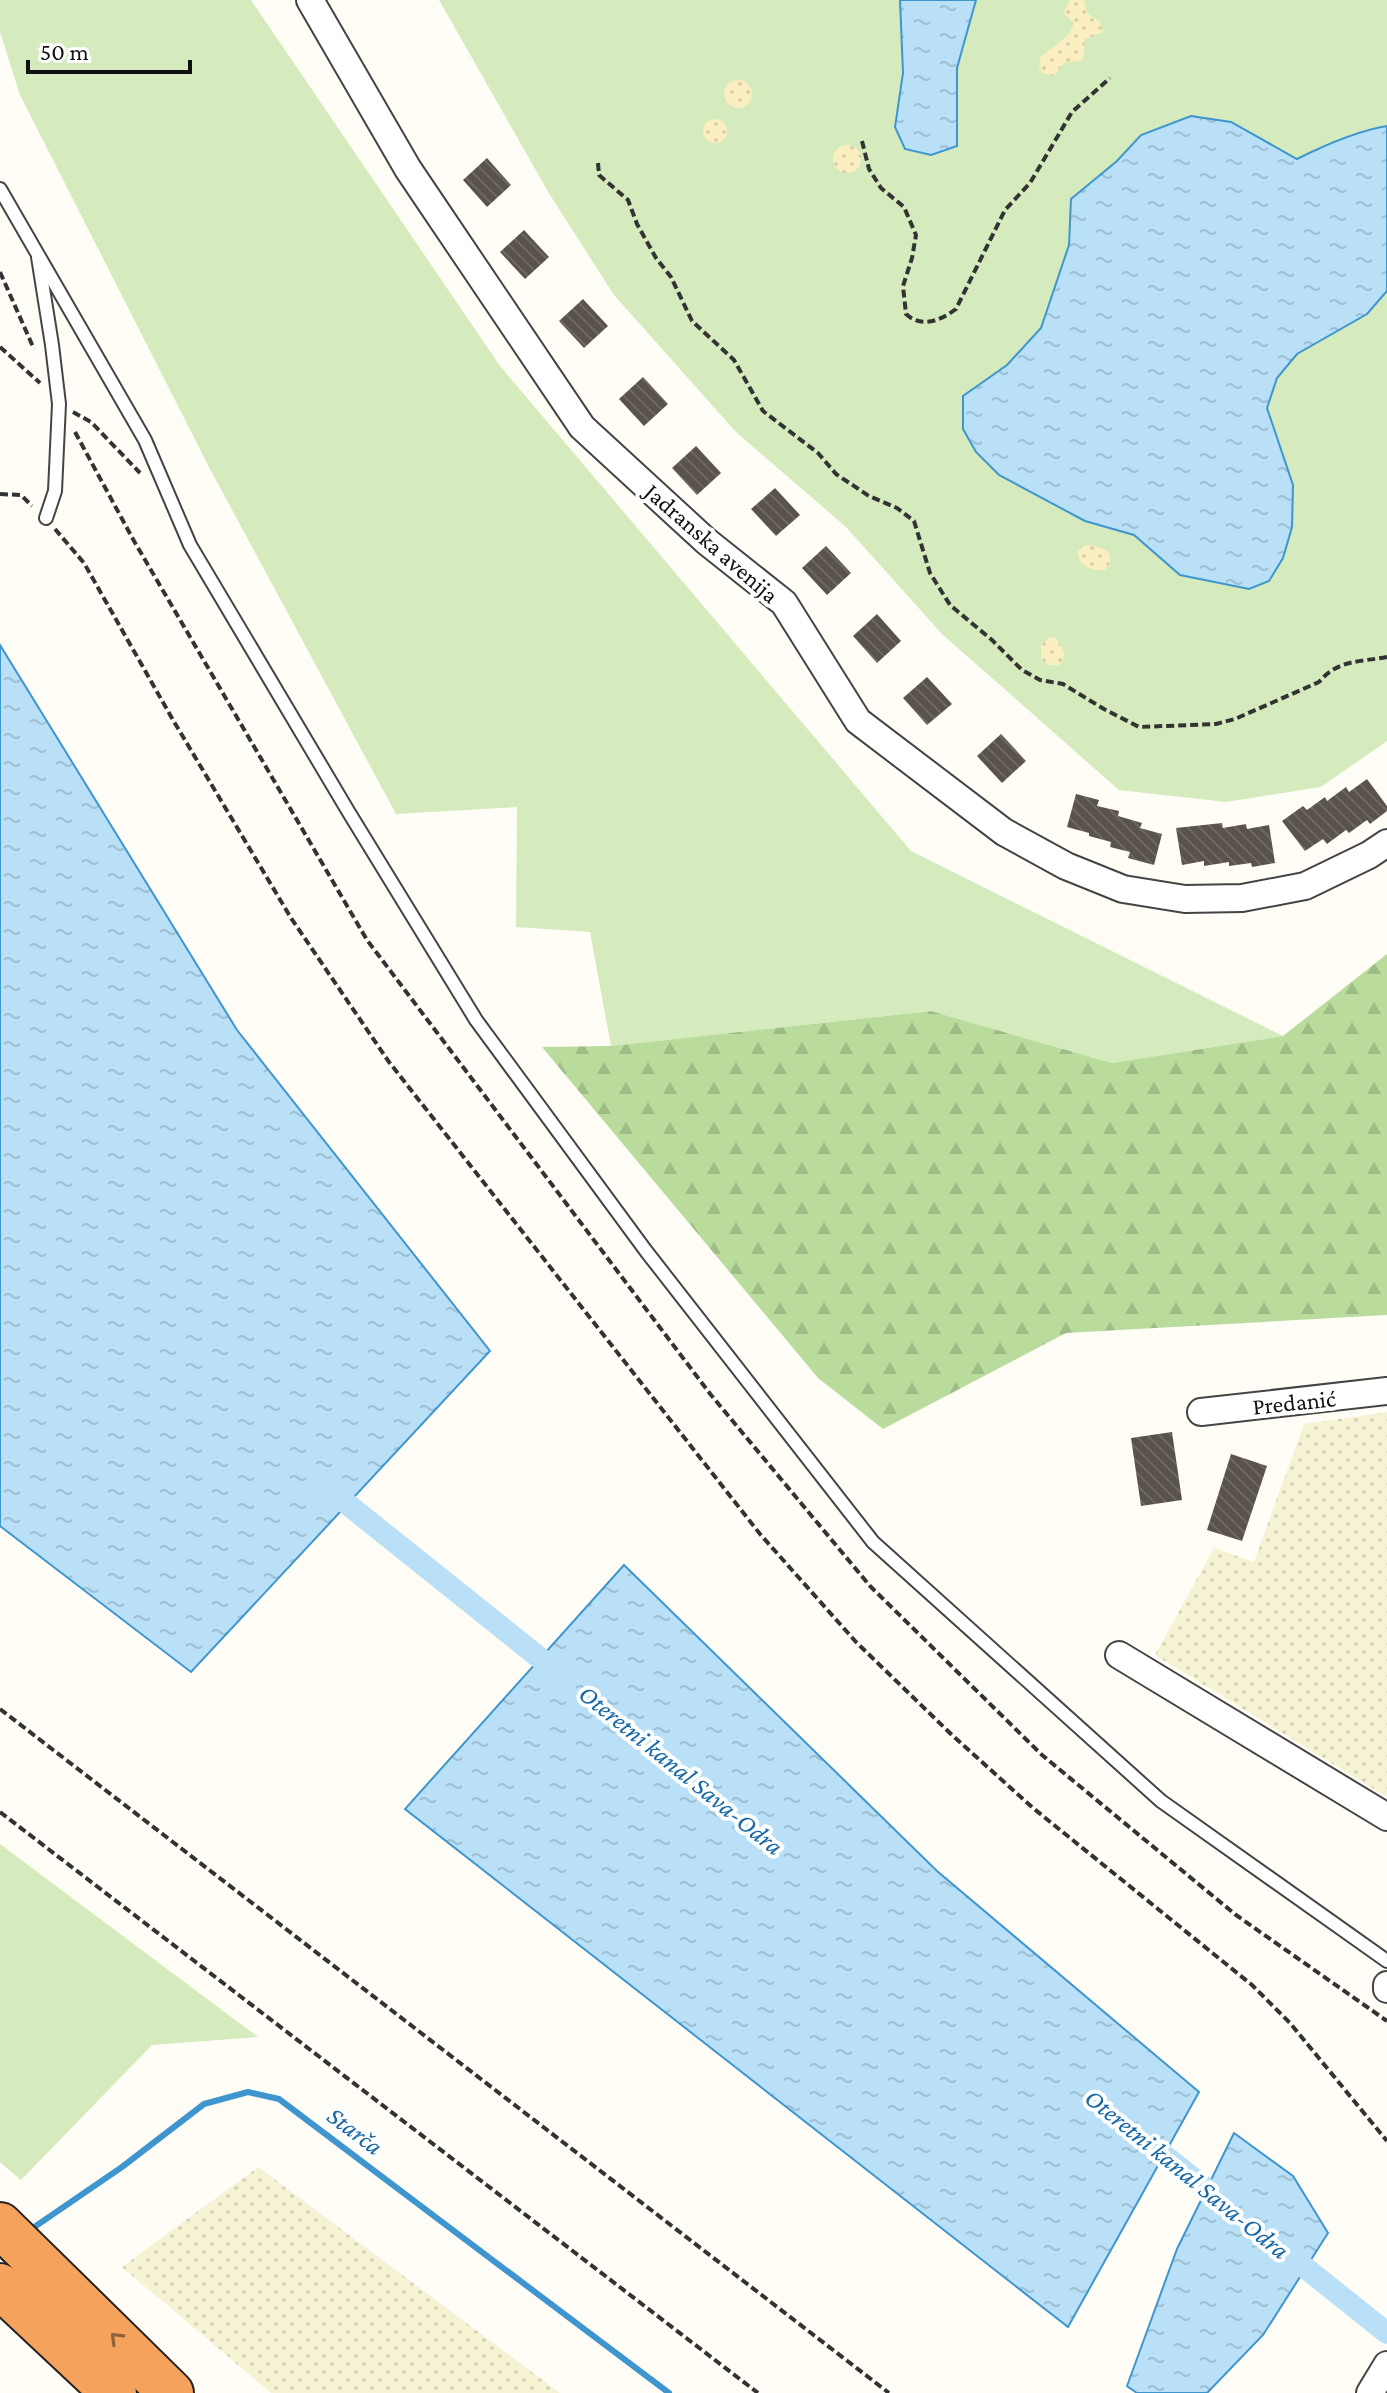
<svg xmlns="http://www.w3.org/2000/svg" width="1387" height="2393" font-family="'Crimson Pro',serif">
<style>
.farmland{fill:url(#farmland-dots)}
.grass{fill:#d5ebbd}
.forest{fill:url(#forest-firs)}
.sand{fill:url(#sand-dots)}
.water{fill:url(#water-ripples);stroke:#3f96cf;stroke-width:2}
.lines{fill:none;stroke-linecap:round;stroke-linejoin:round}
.stream{stroke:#3f96cf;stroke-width:6}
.canal{stroke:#b9e0f7;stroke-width:22}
.building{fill:url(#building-back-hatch)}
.lane-casing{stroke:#444;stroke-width:16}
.street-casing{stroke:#444;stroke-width:30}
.highway-casing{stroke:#222;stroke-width:48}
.path{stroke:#333;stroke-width:4;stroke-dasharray:8 4;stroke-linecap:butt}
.lane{stroke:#fff;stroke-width:12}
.street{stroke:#fff;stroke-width:26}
.highway{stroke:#f5a25d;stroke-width:44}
.oneway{stroke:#8e613b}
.labels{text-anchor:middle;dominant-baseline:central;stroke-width:8;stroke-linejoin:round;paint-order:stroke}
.street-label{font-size:24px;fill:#111;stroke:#fff}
.water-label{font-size:26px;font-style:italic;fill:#1768a6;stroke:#fff}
</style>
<defs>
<pattern id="farmland-dots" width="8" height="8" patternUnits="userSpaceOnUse" patternTransform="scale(2)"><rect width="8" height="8" fill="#f6f3d4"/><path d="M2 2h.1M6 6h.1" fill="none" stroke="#d2cfb5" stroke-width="1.8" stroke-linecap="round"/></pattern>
<pattern id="forest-firs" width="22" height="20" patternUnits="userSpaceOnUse" patternTransform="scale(2)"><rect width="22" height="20" fill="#b9dc9c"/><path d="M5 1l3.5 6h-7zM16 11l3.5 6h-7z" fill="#9ebc85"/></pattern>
<pattern id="sand-dots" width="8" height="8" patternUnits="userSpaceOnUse" patternTransform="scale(2)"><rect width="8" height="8" fill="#fbeec1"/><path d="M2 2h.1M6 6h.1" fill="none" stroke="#d6cba5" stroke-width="1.8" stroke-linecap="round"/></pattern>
<pattern id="water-ripples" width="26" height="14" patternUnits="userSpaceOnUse" patternTransform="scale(2)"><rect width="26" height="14" fill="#b9e0f7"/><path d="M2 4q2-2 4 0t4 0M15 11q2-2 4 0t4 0" fill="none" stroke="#9ebfd3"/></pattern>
<pattern id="building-back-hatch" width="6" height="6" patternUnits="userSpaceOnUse" patternTransform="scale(2)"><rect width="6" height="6" fill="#5a524d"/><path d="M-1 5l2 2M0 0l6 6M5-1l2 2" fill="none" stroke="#6d6662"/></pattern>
</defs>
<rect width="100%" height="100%" fill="#fffdf5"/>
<g class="farmland">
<path d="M1387 1412V1797L1155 1655 1214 1548 1254 1562 1304 1424Z"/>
<path d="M258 2167 560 2393H561H271L122 2267Z"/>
</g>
<g class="grass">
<path d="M0 0H251L500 366 911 851 1283 1036 1112 1063 931 1011 611 1046 590 932 516 927 517 807 396 814 210 469 20 95 0 32Z"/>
<path d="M439 0H1387V741L1321 787 1226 802 1119 790 942 634 846 527 736 432 614 295 550 195Z"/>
<path d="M0 1844 258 2037 152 2045 21 2180 0 2162Z"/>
</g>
<path class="forest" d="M1387 954V1315L1066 1333 883 1429 818 1378 542 1047 611 1046 931 1011 1112 1063 1283 1036Z"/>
<g class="sand">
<path d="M1070 0H1084L1087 13 1100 22 1103 32 1085 39 1083 60 1064 63 1054 76 1042 73 1039 66 1041 56C1054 46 1069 39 1074 23L1063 12Z"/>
<circle cx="738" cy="94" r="14"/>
<circle cx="715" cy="131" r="12"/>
<circle cx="847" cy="159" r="14"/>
<path d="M1085 545C1100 546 1120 551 1105 570 1091 571 1080 567 1077 552Z"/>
<path d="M1049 637H1055L1065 653 1061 664C1053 667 1047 665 1041 659V646Z"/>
</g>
<g class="water">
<path d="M900 0H976L957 68V146L931 155 905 149 895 127 903 73Z"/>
<path d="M1191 116 1231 122 1297 159C1325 145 1356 131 1387 126V291L1367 314 1297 354 1277 378 1267 408 1293 485 1292 527 1283 558 1269 581 1249 589 1180 575 1134 535 1085 521 999 475 976 452 963 429V396L1007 365 1041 328 1069 245 1071 199 1117 161 1141 135Z"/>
<path d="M0 645 237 1030 490 1351 191 1672 0 1526Z"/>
<path d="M624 1565 937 1871 1199 2092 1068 2327 405 1809Z"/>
<path d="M1234 2133 1293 2176 1328 2233 1263 2335 1207 2393H1137L1127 2386 1177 2249Z"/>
</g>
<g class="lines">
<path class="stream" d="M30 2230 122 2167 204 2104 248 2092 279 2099 669 2393"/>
<g class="canal">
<path d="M326 1487 561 1675"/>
<path d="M1142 2138 1228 2206"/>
<path d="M1283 2250 1387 2333"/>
</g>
</g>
<g class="building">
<path d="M487 158 511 185 487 207 463 180Z"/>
<path d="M524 230 549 257 525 279 500 252Z"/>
<path d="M583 299 608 326 584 348 559 321Z"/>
<path d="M643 377 668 404 644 426 619 399Z"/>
<path d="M696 446 721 473 697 495 672 468Z"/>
<path d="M775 488 800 515 776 536 751 509Z"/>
<path d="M826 546 851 573 827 595 802 568Z"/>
<path d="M877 614 901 641 877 663 853 636Z"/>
<path d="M927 677 952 704 927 725 903 698Z"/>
<path d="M1001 734 1026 761 1002 783 977 756Z"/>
<path d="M1367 779 1387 806V811L1370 824 1367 820 1349 833 1346 830 1327 844 1323 839 1305 851 1282 821 1303 806 1307 810 1325 797 1327 801 1346 787 1349 792Z"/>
<path d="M1076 794 1099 800 1097 806 1119 811 1118 816 1142 823 1140 828 1162 834 1154 865 1128 858 1130 852 1110 847 1111 842 1089 836V833L1067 827Z"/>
<path d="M1222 823 1223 828 1246 824 1247 829 1269 825 1275 863 1252 867 1251 863 1229 866V862L1204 866V861L1182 865 1176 828Z"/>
<path d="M1172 1432 1182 1500 1141 1506 1131 1438Z"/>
<path d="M1231 1454 1267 1466 1242 1541 1207 1530Z"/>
</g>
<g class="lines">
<defs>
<g id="lane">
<path d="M0 189 145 440 190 545 348 811 476 1020 646 1251 873 1542 1161 1801 1387 1961"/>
<path d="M38 257 52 345 59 404 55 491 46 518"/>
</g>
<g id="street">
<path d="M310 0 408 169 582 427 706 541 784 603 858 721 1004 832 1066 866 1123 889 1185 899 1242 898 1305 886 1369 855 1387 843"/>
<path d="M1201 1412 1387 1391"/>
<path d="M1119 1655 1387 1817"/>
<path d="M1387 1985V1989"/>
<path d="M1370 2393 1387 2365"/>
</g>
<g id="highway">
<path d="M0 2225 171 2393"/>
<path d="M0 2286 114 2393"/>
</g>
</defs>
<use href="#lane" class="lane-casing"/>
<use href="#street" class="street-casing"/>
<use href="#highway" class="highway-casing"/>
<g class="path">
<path d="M862 141 869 169 881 188 904 207 916 235 912 258 903 286 906 314C922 329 941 320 956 309L1005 210 1030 183 1072 112 1110 78"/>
<path d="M598 163 599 175 628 200 637 224 656 258 671 277 692 321 734 360 763 411 818 453 836 474 869 496 897 508 914 521 930 573 950 605 992 640 1022 670 1040 680 1063 684 1104 709 1139 727 1216 724 1235 719 1319 682C1338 659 1361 662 1387 657"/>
<path d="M0 272 34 349"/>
<path d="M0 347 40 383"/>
<path d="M73 412 91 422 140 473"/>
<path d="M75 432 134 541 367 940 711 1395 870 1586 1042 1755 1236 1915 1387 2021"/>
<path d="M0 494 21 495 32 506"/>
<path d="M55 529 84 563 173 720 291 918 389 1062 760 1534 856 1642 952 1735 1033 1808 1252 1985 1290 2023 1387 2141"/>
<path d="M0 1709 889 2393"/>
<path d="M0 1812 758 2393"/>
</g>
<use href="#lane" class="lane"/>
<use href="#street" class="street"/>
<use href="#highway" class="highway"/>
</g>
<defs><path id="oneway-chevron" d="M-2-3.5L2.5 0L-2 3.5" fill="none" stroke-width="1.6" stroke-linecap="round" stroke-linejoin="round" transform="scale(2)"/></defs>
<use class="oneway" href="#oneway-chevron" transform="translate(116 2338) rotate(-135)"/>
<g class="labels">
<g class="street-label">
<text transform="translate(712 543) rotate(41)">Jadranska avenija</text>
<text transform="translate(1294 1402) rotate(-6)">Predanić</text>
</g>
<g class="water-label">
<text transform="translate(681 1770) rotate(39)">Oteretni kanal Sava-Odra</text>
<text transform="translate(355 2131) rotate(37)">Starča</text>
<text transform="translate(1187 2174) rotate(39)">Oteretni kanal Sava-Odra</text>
</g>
</g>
<path d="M28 60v12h162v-12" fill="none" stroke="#111111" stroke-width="4"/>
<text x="40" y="60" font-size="24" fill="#111111" stroke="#ffffff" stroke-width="6" paint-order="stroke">50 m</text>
</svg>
